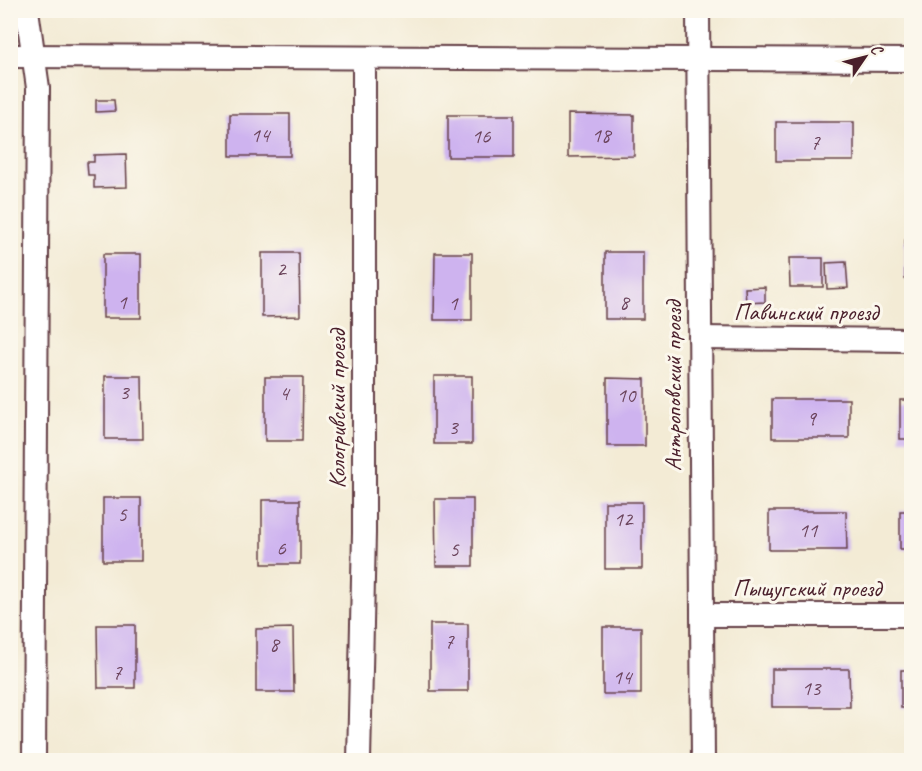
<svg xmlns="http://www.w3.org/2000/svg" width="922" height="771" font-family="Caveat,sans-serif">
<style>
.building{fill:#ceb3ef}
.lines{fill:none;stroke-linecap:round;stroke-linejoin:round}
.minor-casing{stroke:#633e44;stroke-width:26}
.minor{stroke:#fff;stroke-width:22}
.labels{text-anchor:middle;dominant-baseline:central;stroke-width:6;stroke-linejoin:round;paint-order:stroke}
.number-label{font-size:21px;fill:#6b445c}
.street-label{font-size:24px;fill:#4a1f2b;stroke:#fbf7ec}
</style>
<rect width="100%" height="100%" fill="#fbf7ec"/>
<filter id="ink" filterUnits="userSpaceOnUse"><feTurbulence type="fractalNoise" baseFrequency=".0167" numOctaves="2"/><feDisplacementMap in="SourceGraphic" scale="12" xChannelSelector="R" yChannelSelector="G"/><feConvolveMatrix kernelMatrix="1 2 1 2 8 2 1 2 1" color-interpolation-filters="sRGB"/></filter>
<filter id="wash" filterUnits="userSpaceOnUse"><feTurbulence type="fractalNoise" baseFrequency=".008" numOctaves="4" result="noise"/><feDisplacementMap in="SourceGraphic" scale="24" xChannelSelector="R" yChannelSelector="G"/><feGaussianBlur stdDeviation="1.35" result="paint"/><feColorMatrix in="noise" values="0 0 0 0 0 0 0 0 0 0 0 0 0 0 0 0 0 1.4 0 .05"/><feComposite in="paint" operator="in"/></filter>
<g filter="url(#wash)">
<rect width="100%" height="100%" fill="#f3ebd5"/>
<g id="blocks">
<g class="building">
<path d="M96 100H114L115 111 96 112Z"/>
<rect x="230" y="114" width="60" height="42"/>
<path d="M568 114 634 115V156L568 157Z"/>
<rect x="909" y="114" width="3" height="38"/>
<rect x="448" y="115" width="66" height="42"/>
<rect x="776" y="122" width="78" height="39"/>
<path d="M126 154 127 187 94 188V175H88L87 162H94V155Z"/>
<rect x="905" y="240" width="7" height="39"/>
<rect x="605" y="252" width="38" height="67"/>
<path d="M262 253H299L300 316 262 317Z"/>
<path d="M435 253H472V320H434Z"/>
<rect x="103" y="254" width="38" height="64"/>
<path d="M789 258H823V287H790Z"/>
<path d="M846 262 848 288 827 289 826 263Z"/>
<path d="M765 287V302L746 303 745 288Z"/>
<path d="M105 376H142L143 439H105Z"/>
<rect x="434" y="376" width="38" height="68"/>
<path d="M265 377H303L302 441H265Z"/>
<path d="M607 378 645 379V446H607Z"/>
<rect x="772" y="399" width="77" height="39"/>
<rect x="900" y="400" width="12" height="39"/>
<rect x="103" y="498" width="38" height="63"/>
<path d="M435 499H473V566H436Z"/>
<rect x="262" y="500" width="38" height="64"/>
<rect x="605" y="502" width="37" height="67"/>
<path d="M769 511H846L847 550H769Z"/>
<rect x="900" y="511" width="12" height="38"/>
<rect x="430" y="624" width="38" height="67"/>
<path d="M97 625H135V688H98Z"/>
<rect x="603" y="627" width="38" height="67"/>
<path d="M293 628 294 692H256V629Z"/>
<path d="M772 669H849L850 707H772Z"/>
<rect x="901" y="670" width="11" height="38"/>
</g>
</g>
</g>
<g filter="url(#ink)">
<use href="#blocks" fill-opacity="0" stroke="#633e44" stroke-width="1.5"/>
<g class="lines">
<defs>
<g id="minor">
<path d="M27 10 38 88 34 760"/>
<path d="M698 10 703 760"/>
<path d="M10 56 912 60"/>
<path d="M700 338 912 340"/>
<path d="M702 615H912"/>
<path d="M359 760 364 533V58"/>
</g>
</defs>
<use href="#minor" class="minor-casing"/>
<use href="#minor" class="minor"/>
</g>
</g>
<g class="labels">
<g class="number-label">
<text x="260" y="135">14</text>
<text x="601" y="135">18</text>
<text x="481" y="136">16</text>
<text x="815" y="142">7</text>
<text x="281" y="269">2</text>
<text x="122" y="302">1</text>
<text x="624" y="302">8</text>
<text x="453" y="303">1</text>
<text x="124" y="392">3</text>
<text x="284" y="393">4</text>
<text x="626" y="395">10</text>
<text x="811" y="418">9</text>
<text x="453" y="427">3</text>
<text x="122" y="514">5</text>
<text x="623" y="519">12</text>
<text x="808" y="530">11</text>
<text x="281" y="548">6</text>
<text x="454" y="549">5</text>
<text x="449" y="641">7</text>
<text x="274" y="644">8</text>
<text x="117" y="672">7</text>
<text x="622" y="677">14</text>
<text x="811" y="688">13</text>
</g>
<g class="street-label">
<text x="806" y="312">Павинский проезд</text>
<text transform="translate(673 386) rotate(-90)">Антроповский проезд</text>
<text transform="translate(337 409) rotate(-90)">Кологривский проезд</text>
<text x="807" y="588">Пыщугский проезд</text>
</g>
</g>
<rect width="922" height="771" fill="none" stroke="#fbf7ec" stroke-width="36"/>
<g transform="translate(865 57) rotate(55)" stroke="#fbf7ec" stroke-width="4.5" paint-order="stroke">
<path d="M0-4.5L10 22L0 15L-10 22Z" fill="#4a1f2b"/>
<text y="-9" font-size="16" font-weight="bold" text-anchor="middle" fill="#4a1f2b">С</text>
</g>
</svg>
